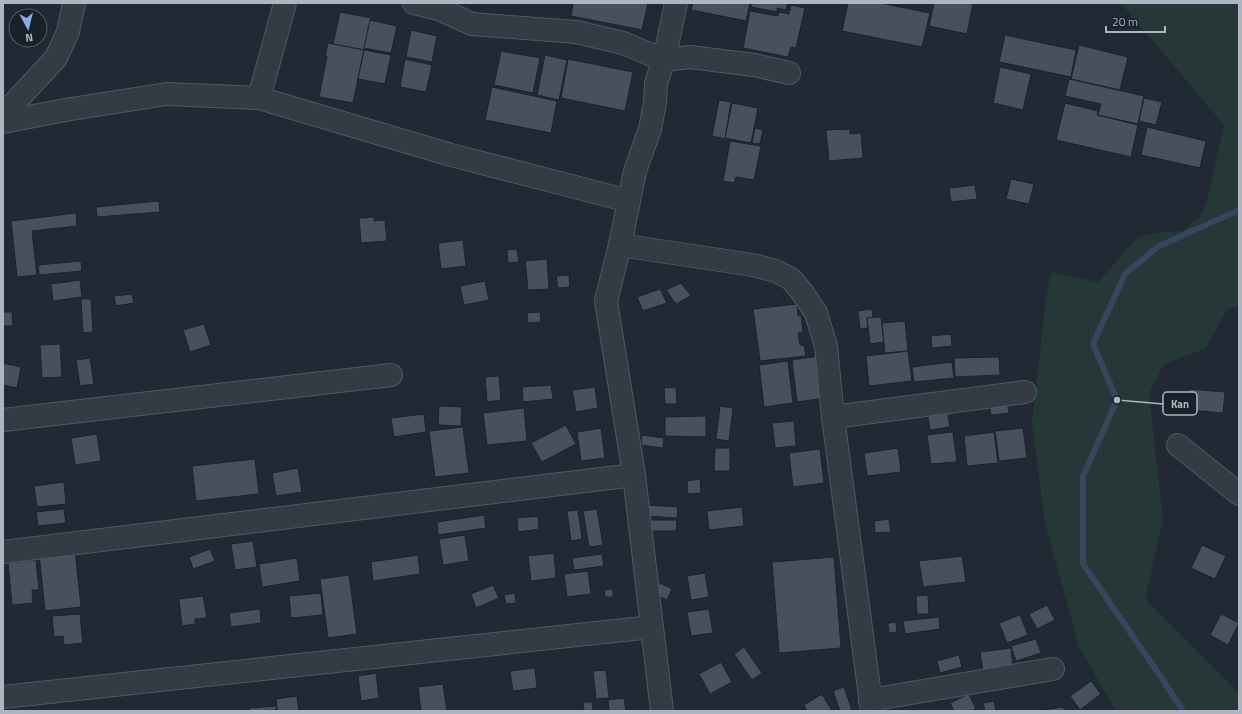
<svg xmlns="http://www.w3.org/2000/svg" width="1242" height="714" font-family="'Titillium Web',sans-serif">
<style>
.green{fill:#253737}
.lines{fill:none;stroke-linecap:round;stroke-linejoin:round}
.stream{stroke:#37465c;stroke-width:6}
.building{fill:#47505e;stroke:#1b222b}
.minor-casing{stroke:#515863;stroke-width:24}
.minor{stroke:#343b45;stroke-width:22}
.leader{fill:none;stroke:#aeb5c2;stroke-width:1.5}
.callout-dot{fill:#aeb5c2;stroke:#192029;stroke-width:1.5}
.callout{fill:#192029;stroke:#aeb5c2;stroke-width:1.5}
.callout-label{font-size:11px;text-anchor:middle;font-weight:bold;fill:#aeb5c2}
</style>
<rect width="100%" height="100%" fill="#212934"/>
<path class="green" d="M1121 3H1239V306L1228 308 1205 349 1164 364 1149 394 1163 520 1145 599 1239 693V711H1116L1079 647 1045 523 1032 422 1046 299 1051 272 1098 282 1138 237 1162 232 1183 231 1200 217 1208 197 1224 125Z"/>
<g class="lines">
<path class="stream" d="M1183 711 1161 677 1083 564V476L1117 400 1093 344 1125 274 1159 246 1237 211 1239 209"/>
</g>
<g class="building">
<path d="M573 3H648L642 30 571 16Z"/>
<path d="M693 3H750L746 21 691 10Z"/>
<path d="M752 3H788L786 10 777 8V12L751 7Z"/>
<path d="M848 3H880L930 13 922 47 842 31Z"/>
<path d="M934 3H973L967 34 929 26Z"/>
<path d="M791 5 805 8 796 48 791 47 788 57 743 48 750 11 778 16 779 12 789 14Z"/>
<path d="M340 12 371 18 364 50 333 44Z"/>
<path d="M370 20 397 26 391 53 364 48Z"/>
<path d="M411 30 437 36 432 62 406 57Z"/>
<path d="M1005 35 1076 50 1071 77 999 62Z"/>
<path d="M328 43 364 50 353 103 319 97 327 56H325Z"/>
<path d="M1079 45 1128 57 1120 90 1071 79Z"/>
<path d="M364 50 391 55 385 84 358 79Z"/>
<path d="M501 51 540 58 533 93 494 85Z"/>
<path d="M545 55 567 60 559 100 537 95Z"/>
<path d="M405 59 432 65 426 92 400 87Z"/>
<path d="M568 59 633 72 625 111 561 98Z"/>
<path d="M1000 67 1031 74 1023 110 993 103Z"/>
<path d="M1069 79 1144 96 1138 124 1098 115 1101 104 1065 96Z"/>
<path d="M492 87 557 101 551 133 485 120Z"/>
<path d="M1144 98 1162 102 1156 125 1139 121Z"/>
<path d="M719 100 731 102 725 139 712 136Z"/>
<path d="M732 103 758 108 751 143 725 138Z"/>
<path d="M1065 103 1098 111 1097 115 1138 125 1131 157 1056 140Z"/>
<path d="M1147 127 1206 141 1200 168 1141 155Z"/>
<path d="M755 128 763 130 760 144 752 143Z"/>
<path d="M850 129V134L861 133 863 158 829 161 826 130Z"/>
<path d="M730 141 761 146 754 180 736 177 734 183 723 181Z"/>
<path d="M1011 179 1034 184 1029 204 1006 199Z"/>
<path d="M975 185 977 199 951 202 949 188Z"/>
<path d="M159 201 160 212 97 217 96 207Z"/>
<path d="M76 213 77 226 32 231 37 275 17 277 11 221Z"/>
<path d="M374 217V221L385 220 387 241 361 243 359 218Z"/>
<path d="M463 240 466 266 441 269 438 243Z"/>
<path d="M517 249 519 262 508 263 507 250Z"/>
<path d="M547 259 549 289 528 290 525 261Z"/>
<path d="M81 261 82 271 39 275 38 265Z"/>
<path d="M569 275 570 287 558 288 556 276Z"/>
<path d="M80 280 82 297 53 301 51 284Z"/>
<path d="M485 281 489 300 464 305 460 286Z"/>
<path d="M681 283 691 296 676 304 666 290Z"/>
<path d="M660 289 667 303 643 311 637 297Z"/>
<path d="M132 294 134 303 116 306 114 296Z"/>
<path d="M81 299H91L93 332 83 333Z"/>
<path d="M797 304 798 316 801 315 803 332 798 333 800 345H804L806 356 760 361 753 309Z"/>
<path d="M872 309 873 318H867L868 328 860 329 858 311Z"/>
<path d="M3 312H12L13 326H3Z"/>
<path d="M540 312 541 322 528 323 527 313Z"/>
<path d="M881 317 884 342 870 344 867 318Z"/>
<path d="M905 321 908 351 885 353 882 323Z"/>
<path d="M204 324 211 345 190 352 183 330Z"/>
<path d="M951 334 952 346 932 348 931 336Z"/>
<path d="M60 344 62 377 42 378 40 345Z"/>
<path d="M908 351 912 381 869 386 866 356Z"/>
<path d="M820 356 826 398 797 402 792 360Z"/>
<path d="M999 357 1000 375 955 377 954 358Z"/>
<path d="M90 358 94 384 80 386 76 360Z"/>
<path d="M788 361 793 403 764 407 759 365Z"/>
<path d="M952 362 954 378 914 382 912 367Z"/>
<path d="M3 363 21 367 17 388 3 385Z"/>
<path d="M499 376 501 400 487 402 485 377Z"/>
<path d="M551 385 553 399 523 402 522 387Z"/>
<path d="M595 387 598 408 576 412 572 390Z"/>
<path d="M676 387 677 404H665L664 388Z"/>
<path d="M1189 389 1225 392 1223 413 1188 410Z"/>
<path d="M1007 401 1009 413 991 415 989 403Z"/>
<path d="M439 406 462 407 461 426 438 425Z"/>
<path d="M720 406 733 408 729 441 716 439Z"/>
<path d="M524 408 527 441 487 445 483 413Z"/>
<path d="M947 408 950 427 930 430 927 410Z"/>
<path d="M424 414 426 432 394 437 391 418Z"/>
<path d="M706 416V437L665 436V417Z"/>
<path d="M794 421 796 446 775 448 772 423Z"/>
<path d="M566 425 576 444 542 462 531 443Z"/>
<path d="M463 427 469 473 435 477 429 431Z"/>
<path d="M601 428 605 458 581 461 577 432Z"/>
<path d="M1023 428 1027 458 999 461 995 431Z"/>
<path d="M953 432 957 462 931 464 927 435Z"/>
<path d="M994 432 998 463 967 466 964 436Z"/>
<path d="M97 434 101 461 75 465 71 438Z"/>
<path d="M642 435 664 438 663 448 641 445Z"/>
<path d="M715 448H730V471H714Z"/>
<path d="M898 448 901 472 867 476 864 453Z"/>
<path d="M820 449 824 483 793 487 789 453Z"/>
<path d="M255 459 259 494 196 501 192 466Z"/>
<path d="M298 468 302 492 276 496 272 473Z"/>
<path d="M700 479 701 493 688 494 687 481Z"/>
<path d="M64 482 66 504 37 507 34 486Z"/>
<path d="M647 505 678 507 677 518 646 516Z"/>
<path d="M742 507 744 526 709 530 707 511Z"/>
<path d="M64 509 66 523 38 526 36 512Z"/>
<path d="M597 509 603 545 589 547 583 511Z"/>
<path d="M578 510 582 539 571 541 567 511Z"/>
<path d="M484 515 486 528 438 535 437 522Z"/>
<path d="M538 516 539 529 518 532 517 518Z"/>
<path d="M889 519 891 532 875 533 874 521Z"/>
<path d="M651 520H677L676 531H651Z"/>
<path d="M465 535 469 561 443 565 439 539Z"/>
<path d="M253 541 257 567 235 570 231 544Z"/>
<path d="M1202 545 1226 556 1215 579 1191 568Z"/>
<path d="M210 549 215 561 193 569 189 557Z"/>
<path d="M75 550 81 607 45 611 39 554Z"/>
<path d="M554 553 556 578 531 581 528 556Z"/>
<path d="M602 554 604 566 574 570 572 558Z"/>
<path d="M418 555 420 574 373 581 371 562Z"/>
<path d="M962 556 966 582 923 587 919 561Z"/>
<path d="M834 557 841 648 779 653 772 562Z"/>
<path d="M297 558 300 581 262 587 259 564Z"/>
<path d="M36 560 39 590H32L33 603 12 605 8 563Z"/>
<path d="M588 571 591 594 567 597 564 574Z"/>
<path d="M705 573 709 597 691 600 687 576Z"/>
<path d="M349 575 357 634 328 638 320 579Z"/>
<path d="M660 583 672 589 667 600 654 594Z"/>
<path d="M493 585 499 598 476 608 471 594Z"/>
<path d="M613 589V597H605L604 590Z"/>
<path d="M321 593 323 615 291 618 289 596Z"/>
<path d="M515 593 516 603 506 604 504 595Z"/>
<path d="M928 595 929 614H917L916 596Z"/>
<path d="M203 596 207 618 195 619V624L182 626 179 599Z"/>
<path d="M1047 605 1055 620 1037 629 1029 614Z"/>
<path d="M260 609 261 623 231 627 229 613Z"/>
<path d="M709 609 713 633 691 636 687 612Z"/>
<path d="M80 614 83 643 64 645 63 636 54 637 52 616Z"/>
<path d="M1221 614 1239 623 1228 645 1210 635Z"/>
<path d="M1020 615 1028 635 1007 643 999 623Z"/>
<path d="M939 617 940 629 905 634 903 621Z"/>
<path d="M896 622 897 632 889 633 888 623Z"/>
<path d="M1036 639 1041 653 1016 661 1011 646Z"/>
<path d="M744 647 762 673 752 680 734 654Z"/>
<path d="M1011 648 1013 669 983 672 980 652Z"/>
<path d="M959 655 962 667 940 673 937 661Z"/>
<path d="M721 662 732 682 710 694 699 674Z"/>
<path d="M535 668 537 688 513 691 510 671Z"/>
<path d="M606 670 609 698 596 699 593 671Z"/>
<path d="M376 673 379 698 361 701 358 676Z"/>
<path d="M1091 681 1101 694 1080 710 1070 696Z"/>
<path d="M443 684 447 711H421L418 687Z"/>
<path d="M844 687 852 710 849 711H840L833 691Z"/>
<path d="M822 694 832 711H807L804 705Z"/>
<path d="M969 694 976 709 970 711H954L950 703Z"/>
<path d="M297 696 299 711H277L276 699Z"/>
<path d="M624 698 626 711H609L608 700Z"/>
<path d="M994 701 996 711H985L983 703Z"/>
<path d="M583 702H592L593 711H584Z"/>
<path d="M276 706V711H249V708Z"/>
<path d="M1064 707V711H1035Z"/>
</g>
<g class="lines">
<defs>
<g id="minor">
<path d="M414 3 439 9 472 24 576 32 623 43 664 60 690 57 754 65 789 73"/>
<path d="M259 98 285 3"/>
<path d="M3 115 56 58 68 32 74 3"/>
<path d="M3 122 71 109 167 94 259 98 451 155 629 201"/>
<path d="M620 245 753 265 776 271 791 279 802 292 816 313 826 346 833 417 872 711"/>
<path d="M833 417 1025 392"/>
<path d="M3 420 391 375"/>
<path d="M1178 445 1239 494"/>
<path d="M3 552 634 475"/>
<path d="M3 697 652 627"/>
<path d="M870 700 1053 669"/>
<path d="M662 711 634 475 606 301 620 245 635 171 650 129 655 103 656 83 664 60 676 3"/>
</g>
</defs>
<use href="#minor" class="minor-casing"/>
<use href="#minor" class="minor"/>
</g>
<path class="leader" d="M1117 400L1163 404"/>
<circle class="callout-dot" cx="1117" cy="400" r="4"/>
<rect class="callout" x="1163" y="392" width="34" height="23" rx="4"/>
<g class="callout-label">
<text x="1180" y="408">Kan</text>
</g>
<rect width="1242" height="714" fill="none" stroke="#aeb5c2" stroke-width="8"/>
<g transform="translate(28 28) rotate(173)"><circle r="19" fill="#192029" stroke="#555c66"/>
<path d="M0-3L7 15L0 10L-7 15Z" fill="#86adef"/>
<text y="-6" font-size="11" font-weight="bold" text-anchor="middle" fill="#aeb5c2">N</text>
</g>
<path d="M1106 26v6h59v-6" fill="none" stroke="#aeb5c2" stroke-width="2"/>
<text x="1112" y="26" font-size="12" fill="#aeb5c2" stroke="#192029" stroke-width="3" paint-order="stroke">20 m</text>
</svg>
